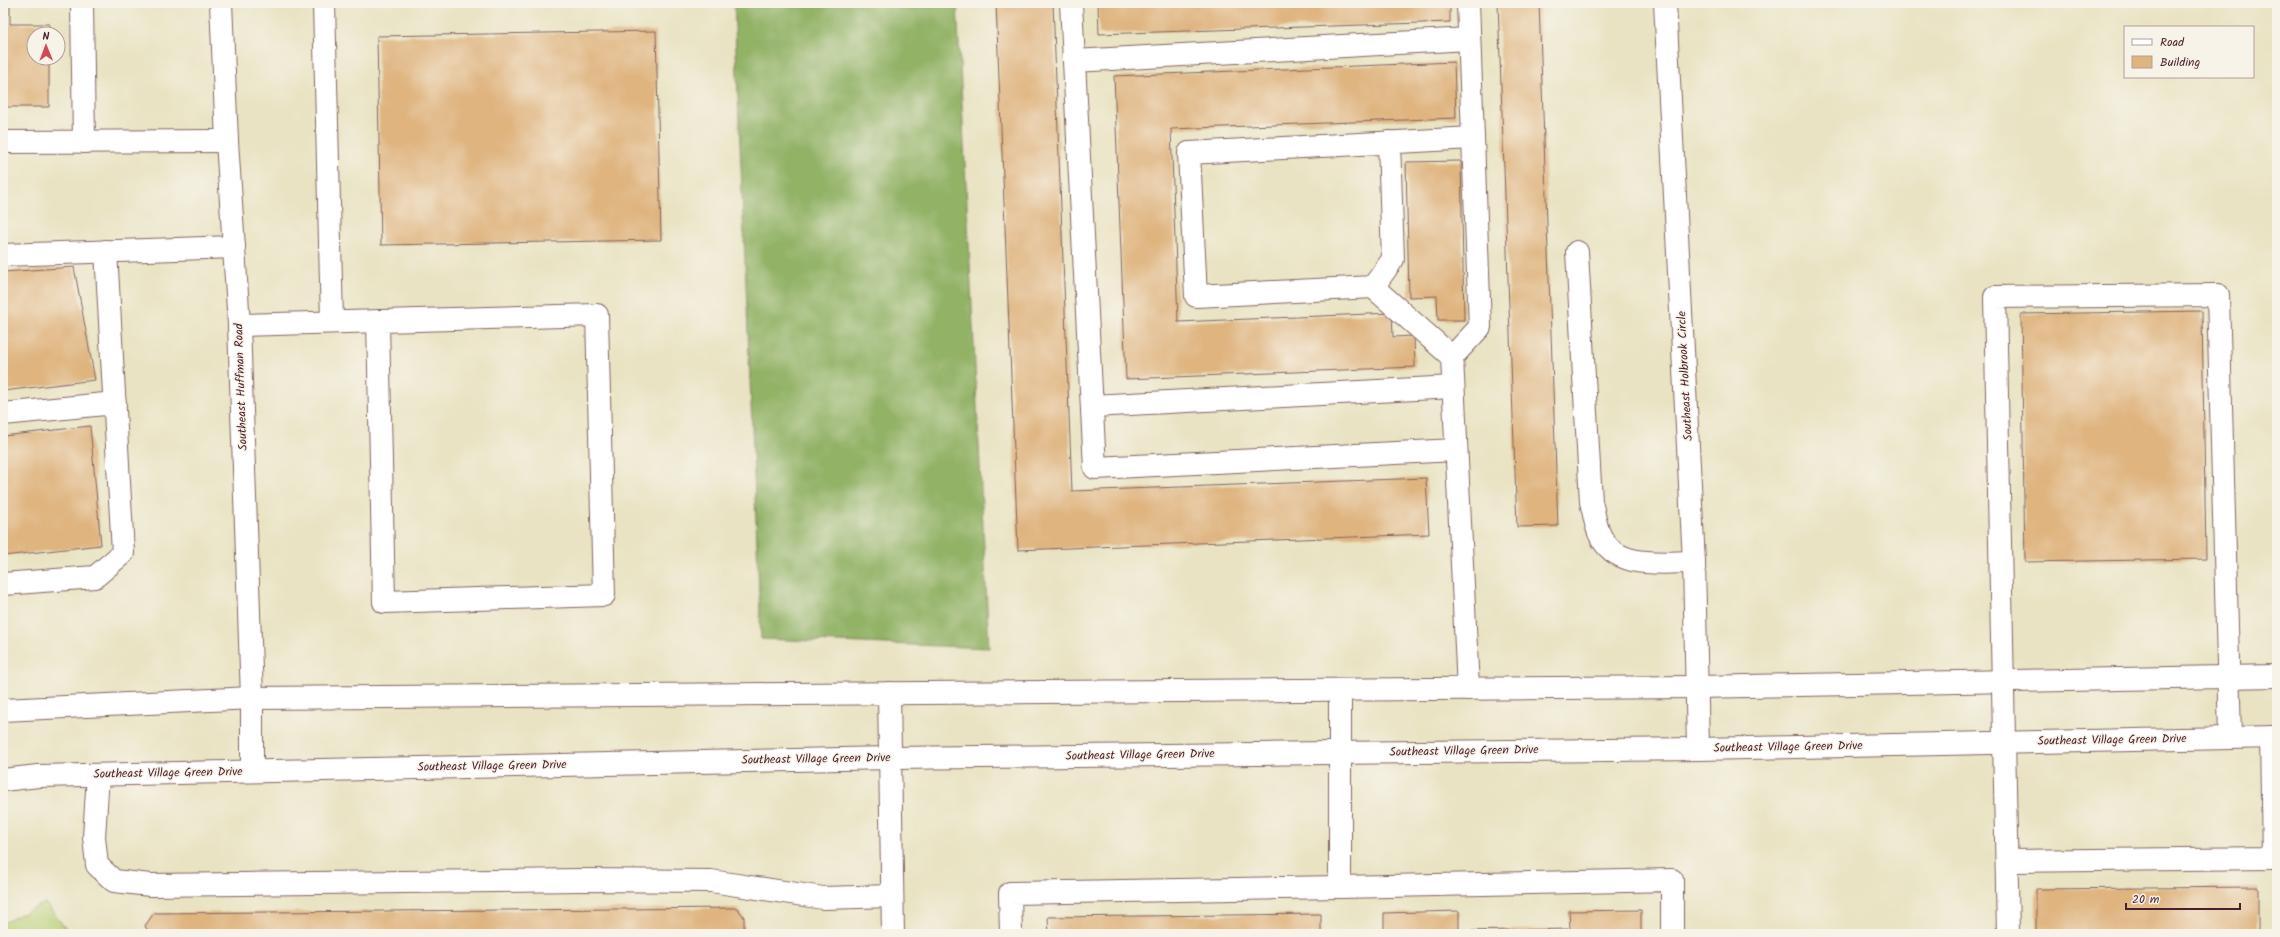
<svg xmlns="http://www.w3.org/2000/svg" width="2280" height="937" font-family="Kalam,sans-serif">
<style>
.green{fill:#b8cf74;stroke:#817750}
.forest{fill:#92b266;stroke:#6e6848}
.building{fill:#dfb47f}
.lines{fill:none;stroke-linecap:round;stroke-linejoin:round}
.minor-casing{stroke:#826460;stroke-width:24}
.minor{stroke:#fff;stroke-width:22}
.labels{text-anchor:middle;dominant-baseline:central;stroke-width:3;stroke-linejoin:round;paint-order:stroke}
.street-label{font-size:12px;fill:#4a1f2b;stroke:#f7f3e8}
</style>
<rect width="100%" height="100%" fill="#f7f3e8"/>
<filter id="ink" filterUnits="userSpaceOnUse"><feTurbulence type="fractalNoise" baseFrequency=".025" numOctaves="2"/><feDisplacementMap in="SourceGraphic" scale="8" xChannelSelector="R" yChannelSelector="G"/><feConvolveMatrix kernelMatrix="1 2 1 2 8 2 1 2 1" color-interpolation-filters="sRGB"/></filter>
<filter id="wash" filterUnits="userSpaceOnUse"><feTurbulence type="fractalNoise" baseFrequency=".012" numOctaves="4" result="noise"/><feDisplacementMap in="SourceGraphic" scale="16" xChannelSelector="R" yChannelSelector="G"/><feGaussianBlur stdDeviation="0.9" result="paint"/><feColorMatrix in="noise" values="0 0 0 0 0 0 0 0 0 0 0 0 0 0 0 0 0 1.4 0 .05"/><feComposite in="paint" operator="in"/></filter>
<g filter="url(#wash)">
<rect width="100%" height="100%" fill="#e9e3c3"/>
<path class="green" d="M45 903 70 934H3V923Z"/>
<path class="forest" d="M734 3H957L989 648 761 639Z"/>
<g id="blocks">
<g class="building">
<path d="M3 3H10V24H49V34H34V58H49V107H3Z"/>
<path d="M996 3H1053L1072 491 1426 478 1429 534 1018 550Z"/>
<path d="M1098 3H1450V22L1099 34Z"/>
<path d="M1498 3H1539L1558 526 1517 527Z"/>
<path d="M656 31 661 240 381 245 377 36Z"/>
<path d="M1454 62 1456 118 1171 129 1178 322 1392 313 1393 337 1414 336 1415 367 1126 379 1114 76Z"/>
<path d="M1461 161 1464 320H1438L1437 296 1409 297 1406 162Z"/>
<path d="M74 267 95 380 3 391V272Z"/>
<path d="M2202 311 2206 559 2025 562 2021 314Z"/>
<path d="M90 426 101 545 3 556V436Z"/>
<path d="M2258 887V934H2036V889Z"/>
<path d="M737 908 744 917V934H150L145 926 154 913Z"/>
<path d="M1641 910V934H1384V913L1459 911V931L1570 929 1569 911Z"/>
<path d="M1321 914V934H1049L1048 917Z"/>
</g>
</g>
</g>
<g filter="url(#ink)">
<use href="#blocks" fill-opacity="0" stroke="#826460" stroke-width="1"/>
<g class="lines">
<defs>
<g id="minor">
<path d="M82 3 84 142"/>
<path d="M221 3 227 141 239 325 252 698V771"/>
<path d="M324 3 332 322"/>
<path d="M1071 3 1095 468 1456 450"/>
<path d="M1665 3 1694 562 1698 749"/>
<path d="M1074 61 1469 39"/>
<path d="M3 142 227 141"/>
<path d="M1389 142 1393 259 1373 287 1196 296 1189 153 1473 138"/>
<path d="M1577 252 1591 502C1594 512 1595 525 1600 535 1616 570 1662 562 1694 562"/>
<path d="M3 255 234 247"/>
<path d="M1373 287 1452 357 1468 689"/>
<path d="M239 325 597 315 604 595 384 602 378 321"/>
<path d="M1452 357 1480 327 1468 3"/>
<path d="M1092 406 1453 387"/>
<path d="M3 414 115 403"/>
<path d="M3 584 95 577 123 553 106 251"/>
<path d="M1340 690V887L1672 880V934"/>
<path d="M889 693 893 934"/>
<path d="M3 710 252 698 1697 687 2277 676"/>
<path d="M98 775 94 837 97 865 114 881 150 885 580 880 711 881 823 898 892 896"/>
<path d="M3 780 38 776 891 758 1698 749 2277 737"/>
<path d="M2007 861 2273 858 2271 737"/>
<path d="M1011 934 1010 893 1340 887"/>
<path d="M2008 934 1995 297 2218 295 2230 737"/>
</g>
</defs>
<use href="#minor" class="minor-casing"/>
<use href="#minor" class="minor"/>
</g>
</g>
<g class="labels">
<g class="street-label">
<text transform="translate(1685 376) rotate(-93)">Southeast Holbrook Circle</text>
<text transform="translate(241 387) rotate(-92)">Southeast Huffman Road</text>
<text transform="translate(2112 740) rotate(-1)">Southeast Village Green Drive</text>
<text transform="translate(1788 747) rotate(-1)">Southeast Village Green Drive</text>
<text transform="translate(1464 751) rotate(-1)">Southeast Village Green Drive</text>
<text transform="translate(1140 755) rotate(-1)">Southeast Village Green Drive</text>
<text transform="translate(816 759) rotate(-1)">Southeast Village Green Drive</text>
<text transform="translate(492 766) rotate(-1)">Southeast Village Green Drive</text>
<text transform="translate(168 773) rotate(-1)">Southeast Village Green Drive</text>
</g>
</g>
<rect width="2280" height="937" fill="none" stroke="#f7f3e8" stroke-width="16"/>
<rect x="2124" y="26" width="130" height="52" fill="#f7f3e8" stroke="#b29e9c"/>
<rect x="2132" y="39" width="20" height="6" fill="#ffffff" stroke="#b29e9c"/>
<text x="2160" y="46" font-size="12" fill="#4a1f2b">Road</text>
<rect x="2132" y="56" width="20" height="12" fill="#dfb47f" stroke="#b29e9c"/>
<text x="2160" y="66" font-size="12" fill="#4a1f2b">Building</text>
<g transform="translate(46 46) rotate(359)"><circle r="19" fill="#f7f3e8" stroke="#b29e9c"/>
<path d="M0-3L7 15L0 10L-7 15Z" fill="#d1495b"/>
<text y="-6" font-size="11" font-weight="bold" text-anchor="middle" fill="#4a1f2b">N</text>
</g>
<path d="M2126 903v6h114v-6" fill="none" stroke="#4a1f2b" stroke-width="2"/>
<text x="2132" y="903" font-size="12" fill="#4a1f2b" stroke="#f7f3e8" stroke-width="3" paint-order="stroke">20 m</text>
</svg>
